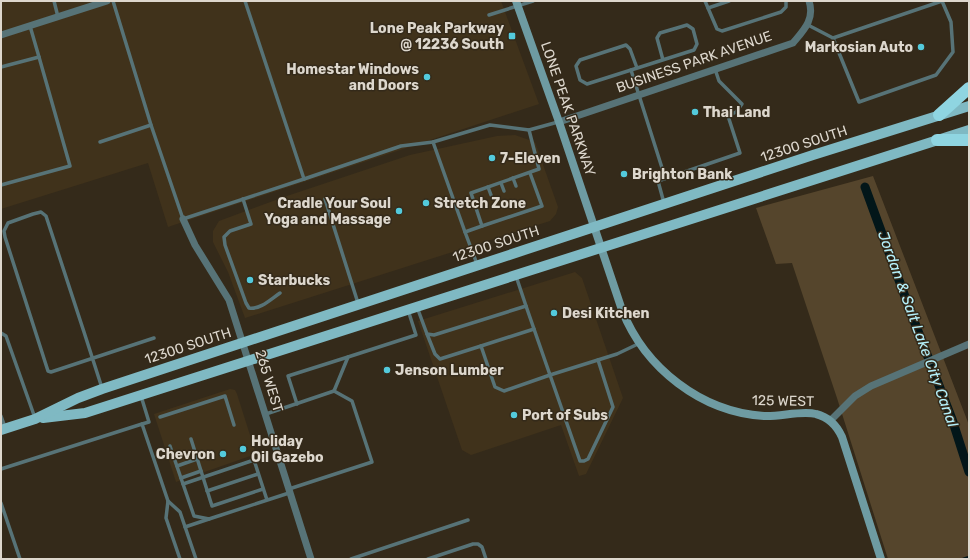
<svg xmlns="http://www.w3.org/2000/svg" width="970" height="560" font-family="Rubik,sans-serif">
<style>
.built{fill:#40321b}
.green{fill:#55452c}
.lines{fill:none;stroke-linecap:round;stroke-linejoin:round}
.stream{stroke:#021619;stroke-width:2.5}
.canal{stroke:#021619;stroke-width:9}
.service{stroke:#577377;stroke-width:3.5}
.minor{stroke:#577377;stroke-width:7}
.secondary{stroke:#6e9ba2;stroke-width:8}
.primary{stroke:#7fb9c3;stroke-width:10}
.motorway{stroke:#8fd5e1;stroke-width:12}
.poi-dot{fill:#53cadc;stroke:#342a1a;stroke-width:1.5}
.labels{text-anchor:middle;dominant-baseline:central;stroke-width:3;stroke-linejoin:round;paint-order:stroke}
.poi-label{font-size:14px;font-weight:bold;fill:#ddd7cd;stroke:#342a1a;text-anchor:start}
.street-label{font-size:14px;fill:#ddd7cd;stroke:#342a1a}
.water-label{font-size:15px;font-style:italic;fill:#b4f0fa;stroke:#342a1a}
</style>
<rect width="100%" height="100%" fill="#342a1a"/>
<g class="built">
<path d="M1 1H501L539 104 168 227 148 163 1 209Z"/>
<path d="M515 135 535 142 558 207 556 214 550 221 245 318 228 272 213 242V231L219 221 284 197 410 155 497 136Z"/>
<path d="M575 272 582 278 623 398 586 474 579 476 561 425 471 455 462 450 418 321Z"/>
<path d="M230 389 235 390 237 394 256 454 176 482 154 414Z"/>
</g>
<path class="green" d="M873 176 969 425V559H888L837 398 792 263 776 264 756 208Z"/>
<g class="lines">
<path class="stream" d="M963 559 969 557"/>
<path class="canal" d="M865 187 911 313 952 419 969 472"/>
<g class="service">
<path d="M54 1 58 17"/>
<path d="M113 1 151 125 183 219 304 179 245 1"/>
<path d="M705 1 717 29 722 31 781 12 786 7V1"/>
<path d="M708 8 729 1"/>
<path d="M489 15 533 1"/>
<path d="M808 25 833 38 942 1"/>
<path d="M30 26 39 57"/>
<path d="M833 38 859 102 936 75 953 52 951 22 942 1"/>
<path d="M1 67 39 57 70 166 1 185"/>
<path d="M637 68 630 49 626 45 580 60 576 66 580 80 587 84 694 50 697 44 693 29 687 25 660 33 657 38 663 60"/>
<path d="M631 70 663 171 658 181 664 203"/>
<path d="M100 142 151 125"/>
<path d="M433 142 465 232"/>
<path d="M513 178 516 186"/>
<path d="M304 179 401 146 433 142 490 125 529 130 558 122"/>
<path d="M658 181 740 153 728 116 736 112 742 104 719 81 715 69"/>
<path d="M501 183 504 191"/>
<path d="M488 187 491 195"/>
<path d="M243 199 251 224 230 231 224 237 225 245 246 303 249 308C260 310 271 299 280 293"/>
<path d="M325 199 358 303"/>
<path d="M482 226 542 206 530 173"/>
<path d="M477 264 465 232 482 226 471 193 539 169 529 130"/>
<path d="M526 306 550 375 617 354 640 343"/>
<path d="M417 307 427 334 434 335 526 306 516 276"/>
<path d="M1 333 6 336 35 418"/>
<path d="M427 334 435 354 440 359 481 346 495 387 504 391 550 375 580 461H584L588 459 613 407 598 360"/>
<path d="M481 346 534 329"/>
<path d="M102 388C96 369 90 351 84 332L46 216 41 212 33 214 8 223 4 231 5 237 48 371 51 372 154 338"/>
<path d="M334 391 348 357 416 335 408 310"/>
<path d="M141 396 149 422 142 424"/>
<path d="M297 404 288 376 348 357"/>
<path d="M266 414 334 391 352 401 372 462 289 489"/>
<path d="M1 416 5 427"/>
<path d="M160 417 225 396 234 425"/>
<path d="M191 439 212 506 263 489"/>
<path d="M170 446 183 484"/>
<path d="M177 466 197 459"/>
<path d="M1 469 142 424 168 501 166 518 180 559"/>
<path d="M181 478 201 471"/>
<path d="M207 491 258 474"/>
<path d="M267 500 254 460 183 484 194 516 209 519 289 493"/>
<path d="M168 501 180 512 196 559"/>
<path d="M1 503 20 559"/>
<path d="M185 527 209 519"/>
<path d="M351 559 468 520"/>
<path d="M428 559 473 544H478L482 547 486 559"/>
</g>
<g class="minor">
<path d="M1 35 107 1"/>
<path d="M559 122 793 43C804 30 815 19 809 1"/>
<path d="M183 219 195 245 229 300 311 559"/>
<path d="M830 421 855 396 871 386 969 344"/>
</g>
<path class="secondary" d="M516 1 559 122 622 310C645 368 701 412 764 416 780 417 802 410 816 414 828 417 837 426 842 437L881 559"/>
<g class="primary">
<path d="M43 418 85 413 969 130"/>
<path d="M1 430 35 419 78 398 102 389 813 155 969 106"/>
</g>
<g class="motorway">
<path d="M939 115 969 88"/>
<path d="M937 140H969"/>
</g>
</g>
<g class="poi-dot">
<rect x="508" y="32" width="8" height="8" rx="2"/>
<circle cx="921" cy="47" r="4"/>
<circle cx="427" cy="77" r="4"/>
<circle cx="695" cy="112" r="4"/>
<circle cx="492" cy="158" r="4"/>
<circle cx="624" cy="174" r="4"/>
<circle cx="426" cy="203" r="4"/>
<circle cx="399" cy="211" r="4"/>
<circle cx="250" cy="280" r="4"/>
<circle cx="554" cy="313" r="4"/>
<circle cx="387" cy="370" r="4"/>
<circle cx="514" cy="415" r="4"/>
<circle cx="243" cy="449" r="4"/>
<circle cx="223" cy="454" r="4"/>
</g>
<g class="labels">
<g class="poi-label">
<text x="504" y="28" text-anchor="end">Lone Peak Parkway<tspan x="504" dy="16">@ 12236 South</tspan></text>
<text x="913" y="47" text-anchor="end">Markosian Auto</text>
<text x="419" y="69" text-anchor="end">Homestar Windows<tspan x="419" dy="16">and Doors</tspan></text>
<text x="703" y="112">Thai Land</text>
<text x="500" y="158">7-Eleven</text>
<text x="632" y="174">Brighton Bank</text>
<text x="391" y="203" text-anchor="end">Cradle Your Soul<tspan x="391" dy="16">Yoga and Massage</tspan></text>
<text x="434" y="203">Stretch Zone</text>
<text x="258" y="280">Starbucks</text>
<text x="562" y="313">Desi Kitchen</text>
<text x="395" y="370">Jenson Lumber</text>
<text x="522" y="415">Port of Subs</text>
<text x="251" y="441">Holiday<tspan x="251" dy="16">Oil Gazebo</tspan></text>
<text x="215" y="454" text-anchor="end">Chevron</text>
</g>
<g class="street-label">
<text transform="translate(694 62) rotate(-19)">BUSINESS PARK AVENUE</text>
<text transform="translate(568 109) rotate(71)">LONE PEAK PARKWAY</text>
<text transform="translate(804 144) rotate(-18)">12300 SOUTH</text>
<text transform="translate(496 244) rotate(-18)">12300 SOUTH</text>
<text transform="translate(188 346) rotate(-18)">12300 SOUTH</text>
<text transform="translate(269 381) rotate(73)">265 WEST</text>
<text transform="translate(783 401) rotate(1)">125 WEST</text>
</g>
<g class="water-label">
<text transform="translate(918 329) rotate(70)">Jordan &amp; Salt Lake City Canal</text>
</g>
</g>
<rect width="970" height="560" fill="none" stroke="#ddd7cd" stroke-width="4"/>
</svg>
